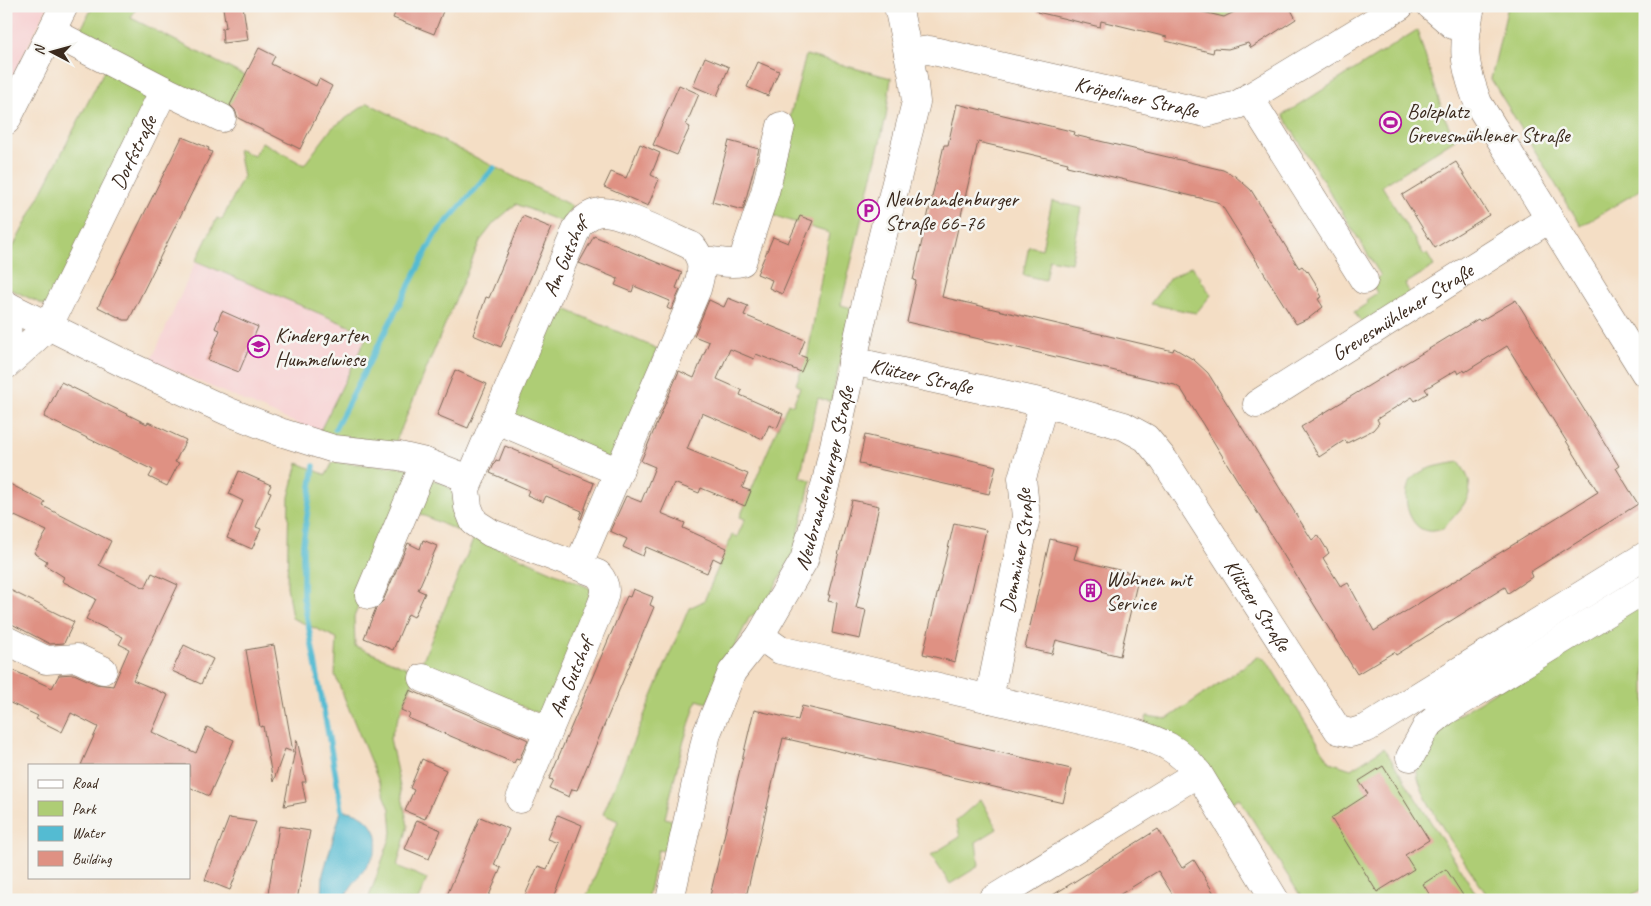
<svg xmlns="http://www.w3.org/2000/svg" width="1651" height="906" font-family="Caveat,sans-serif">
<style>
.built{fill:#f7cfd0}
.green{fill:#aecd75;stroke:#747c4a}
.water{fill:#54bbd2;stroke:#487278}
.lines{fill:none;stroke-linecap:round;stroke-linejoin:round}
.stream{stroke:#54bbd2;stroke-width:5.5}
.building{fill:#df9183}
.minor-casing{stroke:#7c6958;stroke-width:29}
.major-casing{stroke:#7c6958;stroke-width:29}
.minor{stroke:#fff;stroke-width:28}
.major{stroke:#fff;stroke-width:28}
.labels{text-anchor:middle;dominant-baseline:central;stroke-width:5;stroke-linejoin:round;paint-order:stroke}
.street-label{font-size:21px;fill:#3b2a1e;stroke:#f6f6f2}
.poi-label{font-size:21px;fill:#3b2a1e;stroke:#f6f6f2;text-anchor:start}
</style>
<rect width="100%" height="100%" fill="#f6f6f2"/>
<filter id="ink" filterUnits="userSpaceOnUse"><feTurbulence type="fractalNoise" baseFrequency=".02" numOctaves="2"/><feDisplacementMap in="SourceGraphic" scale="10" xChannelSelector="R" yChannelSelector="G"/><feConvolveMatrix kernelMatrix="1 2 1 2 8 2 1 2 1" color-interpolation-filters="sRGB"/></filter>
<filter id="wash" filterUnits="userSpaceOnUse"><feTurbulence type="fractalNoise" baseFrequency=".0096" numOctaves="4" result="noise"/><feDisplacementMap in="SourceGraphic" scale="20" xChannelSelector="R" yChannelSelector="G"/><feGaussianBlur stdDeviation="1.12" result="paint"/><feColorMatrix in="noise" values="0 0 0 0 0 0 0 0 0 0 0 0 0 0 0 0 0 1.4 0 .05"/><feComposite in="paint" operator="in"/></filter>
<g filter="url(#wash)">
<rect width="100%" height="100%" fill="#f4dec5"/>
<g class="built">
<path d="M6 6H48L6 89Z"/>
<path d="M196 261 369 334 319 433 151 361Z"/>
</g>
<g class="green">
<path d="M93 6H137L131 18 245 76 226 114 77 37Z"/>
<path d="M1178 6H1246L1224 17Z"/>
<path d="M1508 6H1645V187L1581 226 1491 79Z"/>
<path d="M1417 30 1444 116 1455 139 1382 186 1424 255 1427 254 1434 266 1405 284 1411 296 1364 326 1354 312 1368 303 1366 300 1377 293 1371 283 1381 276 1283 115Z"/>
<path d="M806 55 891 78 886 117 841 305 852 308 831 402 818 398 800 477 811 480 794 553 763 608 749 618 707 703 697 700 682 747 665 818 678 822 671 852 658 850 647 900H585L618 821 603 814 689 608 704 601 732 535 737 537 745 519 740 517 788 403 793 405 800 387 796 384 808 354 829 233 765 213Z"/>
<path d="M105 69 155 95 48 307 6 287V261Z"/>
<path d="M368 103 572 206 564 223 516 204 494 223 480 241 394 446 319 433 368 334 196 261 217 218 222 220 243 177 238 149 254 156 262 142 304 165 332 128Z"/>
<path d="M1052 201 1082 208 1071 263 1049 259 1045 280 1023 275 1029 246 1042 249Z"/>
<path d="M1192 266 1211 295 1196 313 1150 304 1170 278Z"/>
<path d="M558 306 658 349 615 461 511 420 517 390Z"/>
<path d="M333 462 409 468 413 477 354 617 355 646 417 672 390 738 408 826 397 866 427 879 418 900H368L392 833 390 809 335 675 337 638 292 618 287 586 289 497 298 463 326 475Z"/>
<path d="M1459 462C1482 493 1464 504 1443 529 1439 530 1432 532 1428 531 1409 529 1401 497 1410 482 1419 467 1444 465 1459 462Z"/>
<path d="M425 477 445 484 452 491 480 540 592 589 545 716 434 671V667L422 662 474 538 409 509Z"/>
<path d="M1645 596V887L1624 900H1490C1474 874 1418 798 1417 772 1417 758 1422 747 1427 735Z"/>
<path d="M1259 656 1267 661 1330 762 1351 769 1384 748 1480 900H1303L1239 798 1227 805 1143 730 1147 716 1167 719Z"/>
<path d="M981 799 997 829 976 842 979 866 950 884 931 855 960 837 956 821Z"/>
</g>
<path class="water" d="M341 811C350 810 362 814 369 822 395 850 352 876 344 900H322L323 874Z"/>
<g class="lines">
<g class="stream">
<path d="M335 429 435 235 494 168"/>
<path d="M314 466 303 544V596L342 810"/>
</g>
</g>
<g id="blocks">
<g class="building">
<path d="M243 6 248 40 223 43 222 28 226 27 223 8Z"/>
<path d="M398 6H445L434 34 393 18Z"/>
<path d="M1038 6H1178L1224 17 1246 6H1289L1296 19 1251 48 1248 43 1228 49 1214 48 1213 53 1166 41 1167 37 1101 21 1100 27 1037 12Z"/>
<path d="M259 48 275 56 271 64 316 86 319 79 332 86 300 149 238 118 235 110 230 105Z"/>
<path d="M705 57 729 67 717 96 693 86Z"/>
<path d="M758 62 779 71 768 96 747 87Z"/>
<path d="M679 85 699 94 686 125 690 127 677 155 653 145Z"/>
<path d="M957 104 1075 132 1074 135 1223 170 1235 176 1251 190 1299 268 1302 266 1307 272 1308 271 1319 289 1318 290 1322 297 1318 299 1323 307 1309 318 1296 324 1222 206 1217 202 1067 166 1068 163 978 142 942 297 1173 351 1174 348 1194 360 1208 373 1312 540 1318 535 1329 553 1323 558 1341 587 1348 583 1374 631 1598 492 1507 346 1465 372 1464 370 1458 374 1456 370 1425 389 1428 393 1415 401 1412 397 1377 419 1379 423 1373 430 1347 443 1345 440 1319 457 1301 427 1478 319 1480 321 1516 300 1619 466 1616 468 1638 504 1530 572 1532 577 1508 593 1505 587 1396 655 1394 652 1357 674 1181 389 1175 385 907 322 916 281 913 280 944 145H948Z"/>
<path d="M182 137 209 148 208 150 212 152 129 320H124L98 307Z"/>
<path d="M729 141 759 149 743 210 712 202Z"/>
<path d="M640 144 660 153 651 175 659 179 648 206 604 187 611 172 626 178Z"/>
<path d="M1456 162 1489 215 1435 248 1402 195Z"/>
<path d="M523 216 552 228 501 347 473 335 486 297 489 298Z"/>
<path d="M800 216 813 221 782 294 769 288 772 280 757 274 773 237 788 243Z"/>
<path d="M594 236 682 273 676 288 680 290 671 310 667 308 670 301 634 286 632 292 615 285 618 279 579 263Z"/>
<path d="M728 298 748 306 744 315 805 340 799 355 807 358 801 372 756 354 754 359 730 349 717 379 742 390 740 395 783 414 777 428 769 425 763 439 702 413 687 449 748 474 742 488 751 491 745 506 701 488 699 493 674 483 661 513 685 523 683 528 727 548 721 562 713 558 707 573 646 547 643 556 623 547 627 539 610 531 626 496 641 502 655 467 641 461 679 371 694 378 709 342 694 336 709 300 724 307Z"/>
<path d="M222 311 258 327 239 372 208 360 220 330 215 328Z"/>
<path d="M455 370 487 384 468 428 437 415Z"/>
<path d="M61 382 147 424 148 422 186 440 175 462 179 463 167 486 149 477 153 470 44 417Z"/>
<path d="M865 435 996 466 989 494 865 466V464L859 463Z"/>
<path d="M505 446 594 483 581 519 579 518 582 511 546 496 543 502 527 495 529 490 490 473 496 460 499 461Z"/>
<path d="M239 471 271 485 268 491 271 492 256 527 261 529 252 549 227 538 243 501 229 494Z"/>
<path d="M6 482 45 502 43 506 111 541 99 565 145 588 152 573 178 585 133 680 168 695 152 732 196 753 207 727 234 740 209 796 189 787V765H81L98 727 71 713 62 732 36 719 38 716 6 701V667L52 688 59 675 74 674 96 684 113 686 129 649 119 644 123 637 86 619 96 599 62 581 64 577 45 565 47 561 34 553 47 531 6 512Z"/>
<path d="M852 500 879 506 856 608 866 610 860 639 832 633 837 603 828 601 830 595H828Z"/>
<path d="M954 523 986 530 955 662 923 654Z"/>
<path d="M1050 539 1078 546 1074 559 1139 575 1120 656 1056 640 1052 654 1025 648Z"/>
<path d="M423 540 437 546 418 590 425 593 414 617 408 614 393 650 364 638 376 608 383 601 408 543 420 549Z"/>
<path d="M6 588 74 622 64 643 50 644 6 621Z"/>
<path d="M633 589 653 597 650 605 654 607 577 790 572 789 569 797 549 788 553 780 549 779 627 596 630 597Z"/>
<path d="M184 645 213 659 201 684 172 671Z"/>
<path d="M274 645 293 752 285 749 273 782 263 726 260 727 246 650Z"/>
<path d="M410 690 524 738 528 740 519 760 516 759 514 763 408 718 410 714 401 710Z"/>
<path d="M802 706 1071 769 1063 803 783 738 746 897 733 894 732 900H709L754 710 798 720Z"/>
<path d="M297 740 306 782H302L306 802 284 806Z"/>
<path d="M422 759 446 770 425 819 405 811 414 790 410 788Z"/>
<path d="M1383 766 1429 840 1405 855 1414 869 1377 892 1331 818 1368 794 1359 781Z"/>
<path d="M558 815 582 825 567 865 553 900H523L538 866 547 869 559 843 548 839Z"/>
<path d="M480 817 509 829 494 865 501 868 487 900H445Z"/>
<path d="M229 818 256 822 230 890 205 880Z"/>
<path d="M417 820 441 830 429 859 405 849Z"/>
<path d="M279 826 310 831 297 900H267Z"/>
<path d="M1158 829 1182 868 1194 860 1218 900H1176L1158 871 1111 900H1045Z"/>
<path d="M1446 869 1466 900H1433L1423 884Z"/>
</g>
</g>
</g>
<g filter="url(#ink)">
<use href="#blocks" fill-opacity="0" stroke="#7c6958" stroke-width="1"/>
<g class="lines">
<defs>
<g id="minor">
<path d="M1431 6 1453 25 1466 28"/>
<path d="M1471 6C1462 48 1463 63 1478 103L1645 373"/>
<path id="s1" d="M908 53 929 50 1206 113 1237 105 1400 6"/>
<path d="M164 90 222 118"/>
<path d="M1249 97 1364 280"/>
<path d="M701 261C715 259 727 266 742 262L765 192 781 126"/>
<path d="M6 305 123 363 227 411 280 432 334 449 399 456 425 462 469 479"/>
<path d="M7 305 8 361"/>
<path id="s2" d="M852 361 1044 403 1124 426 1146 438 1164 460 1338 730 1351 733 1367 728 1645 556"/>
<path id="s3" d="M6 365 48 327 164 90 52 32"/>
<path id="s4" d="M1257 404 1549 219"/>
<path d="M495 419 619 472"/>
<path d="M369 595 425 462"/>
<path d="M760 636 780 650 1132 732C1162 742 1177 747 1198 773L1275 900"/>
<path d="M6 640 46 660 77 658 103 670"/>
<path d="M423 678 549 731"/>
<path id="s5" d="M989 699 1026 517 1022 478 1044 403"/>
<path d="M1444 712 1645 589"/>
<path d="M1410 757 1427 726 1444 712 1434 696"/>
<path id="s6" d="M520 799 600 608C606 593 608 586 598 574L491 533 474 522 468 507 466 489 578 226C584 219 591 213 601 212 619 210 673 238 692 246 705 262 702 271 697 289L578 566"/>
<path id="s7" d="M670 900 707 733 732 672 760 636 804 560 826 482 863 315 916 102 913 77 898 6"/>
<path d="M992 900 1198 773"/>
</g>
<path id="major" d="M6 121 64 6"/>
</defs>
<use href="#minor" class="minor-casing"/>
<use href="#major" class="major-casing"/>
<use href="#minor" class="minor"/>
<use href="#major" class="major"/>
</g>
</g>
<defs>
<symbol id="stadium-ring" viewBox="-11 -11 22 22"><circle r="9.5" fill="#f6f6f2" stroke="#b5179e" stroke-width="1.5"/><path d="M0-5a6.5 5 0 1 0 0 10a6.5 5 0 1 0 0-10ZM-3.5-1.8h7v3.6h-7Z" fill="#b5179e"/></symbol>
<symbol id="parking-ring" viewBox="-11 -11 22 22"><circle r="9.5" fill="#f6f6f2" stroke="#b5179e" stroke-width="1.5"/><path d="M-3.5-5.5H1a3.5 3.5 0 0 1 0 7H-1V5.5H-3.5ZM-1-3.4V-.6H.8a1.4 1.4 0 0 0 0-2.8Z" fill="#b5179e"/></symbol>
<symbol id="school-ring" viewBox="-11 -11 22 22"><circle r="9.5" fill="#f6f6f2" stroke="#b5179e" stroke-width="1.5"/><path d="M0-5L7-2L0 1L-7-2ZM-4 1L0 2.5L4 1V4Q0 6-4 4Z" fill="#b5179e"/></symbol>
<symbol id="building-ring" viewBox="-11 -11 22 22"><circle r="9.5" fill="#f6f6f2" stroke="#b5179e" stroke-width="1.5"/><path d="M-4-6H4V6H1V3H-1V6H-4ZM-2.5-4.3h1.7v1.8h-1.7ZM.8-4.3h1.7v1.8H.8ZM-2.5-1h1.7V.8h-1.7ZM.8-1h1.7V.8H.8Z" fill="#b5179e"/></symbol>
</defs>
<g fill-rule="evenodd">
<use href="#stadium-ring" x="1378" y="110" width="25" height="25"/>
<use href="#parking-ring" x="856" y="198" width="25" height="25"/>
<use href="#school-ring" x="246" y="334" width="25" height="25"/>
<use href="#building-ring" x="1078" y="578" width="25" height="25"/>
</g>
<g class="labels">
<g class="street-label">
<text stroke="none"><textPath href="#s1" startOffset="234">Kröpeliner Straße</textPath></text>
<text stroke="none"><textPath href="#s3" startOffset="251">Dorfstraße</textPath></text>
<text stroke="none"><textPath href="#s6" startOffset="665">Am Gutshof</textPath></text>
<text stroke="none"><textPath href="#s4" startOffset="172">Grevesmühlener Straße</textPath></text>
<text stroke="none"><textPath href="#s2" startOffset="71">Klützer Straße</textPath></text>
<text stroke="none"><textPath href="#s7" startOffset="455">Neubrandenburger Straße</textPath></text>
<text stroke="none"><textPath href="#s5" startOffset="151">Demminer Straße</textPath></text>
<text stroke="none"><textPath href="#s2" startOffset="506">Klützer Straße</textPath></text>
<text stroke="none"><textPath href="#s6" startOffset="132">Am Gutshof</textPath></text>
</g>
<g class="poi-label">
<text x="1407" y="111">Bolzplatz<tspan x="1407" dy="24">Grevesmühlener Straße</tspan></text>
<text x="885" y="199">Neubrandenburger<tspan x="885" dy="24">Straße 66-76</tspan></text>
<text x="275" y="335">Kindergarten<tspan x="275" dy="24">Hummelwiese</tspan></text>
<text x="1106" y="579">Wohnen mit<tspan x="1106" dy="24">Service</tspan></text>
</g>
</g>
<rect width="1651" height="906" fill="none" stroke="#f6f6f2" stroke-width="25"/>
<rect x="28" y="764" width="162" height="115" fill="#f6f6f2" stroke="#aba49d"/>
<rect x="38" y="780" width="25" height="8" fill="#ffffff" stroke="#aba49d"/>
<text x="72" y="788" font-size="15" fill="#3b2a1e">Road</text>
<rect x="38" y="801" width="25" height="15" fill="#aecd75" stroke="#aba49d"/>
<text x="72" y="814" font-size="15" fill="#3b2a1e">Park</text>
<rect x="38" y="826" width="25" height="15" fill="#54bbd2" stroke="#aba49d"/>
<text x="72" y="838" font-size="15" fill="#3b2a1e">Water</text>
<rect x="38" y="851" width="25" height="15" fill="#df9183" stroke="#aba49d"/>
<text x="72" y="864" font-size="15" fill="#3b2a1e">Building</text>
<g transform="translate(52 52) rotate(276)" stroke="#f6f6f2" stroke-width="4" paint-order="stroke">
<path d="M0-4L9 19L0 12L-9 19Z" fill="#3b2a1e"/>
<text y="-8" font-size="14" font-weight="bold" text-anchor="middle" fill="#3b2a1e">N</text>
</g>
</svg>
